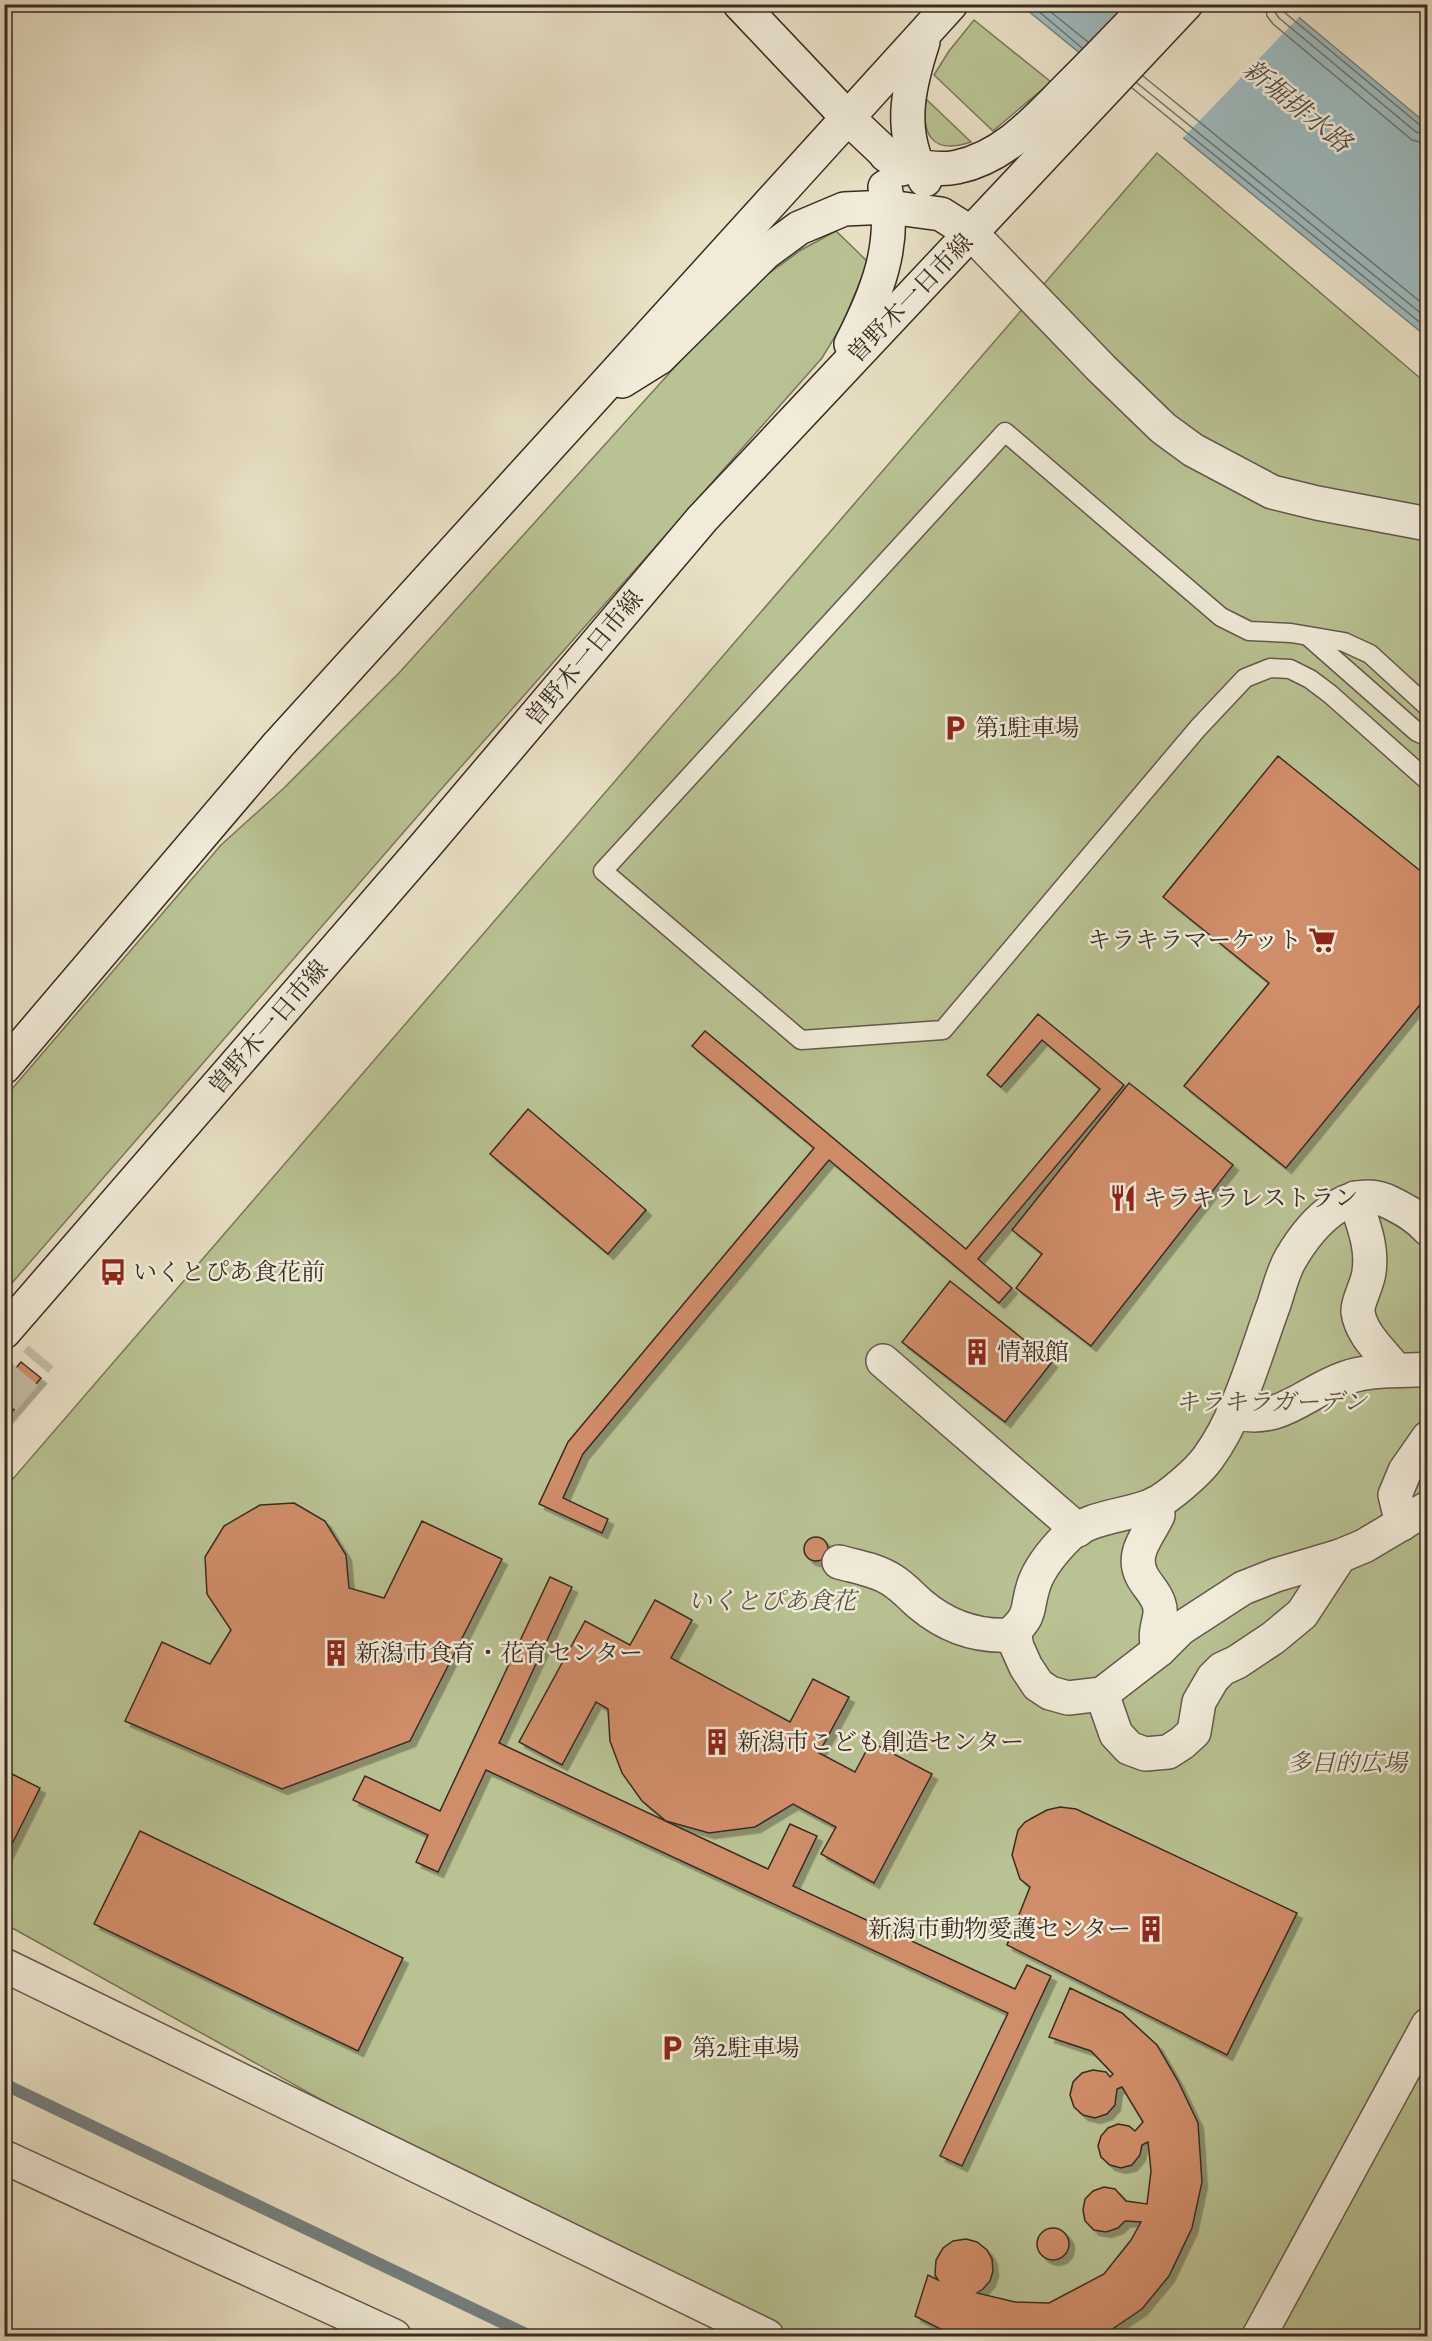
<svg xmlns="http://www.w3.org/2000/svg" width="1432" height="2341" font-family="Alegreya,'Noto Serif JP',serif">
<style>
.green{fill:#b9c293;stroke:#7a765b;stroke-width:1.5}
.water{fill:#9dbbbf;stroke:#758181;stroke-width:1.5}
.pier{fill:#e9e1c6}
.lines{fill:none;stroke-linecap:round;stroke-linejoin:round}
.shore{stroke:#6c7371;stroke-width:1.5}
.stream{stroke:#758181;stroke-width:12}
.building{fill:#d08d69;stroke:#3a2b23;stroke-width:1.5;filter:url(#shadow)}
.street-tunnel{stroke:#c6bda5;stroke-width:33;stroke-dasharray:33 16;stroke-linecap:butt}
.lane-casing{stroke:#66584c;stroke-width:21}
.street-casing{stroke:#66584c;stroke-width:36}
.secondary-casing{stroke:#3a2b23;stroke-width:36}
.lane{stroke:#f1ecda;stroke-width:18}
.street{stroke:#f1ecda;stroke-width:33}
.secondary{stroke:#f1ecda;stroke-width:33}
.labels{text-anchor:middle;dominant-baseline:central;stroke-width:5;stroke-linejoin:round;paint-order:stroke}
.street-label{font-size:24px;fill:#3a2b23;stroke:#f1ecda}
.poi-label{font-size:24px;fill:#3a2b23;stroke:#f1ecda;text-anchor:start}
.park-label{font-size:24px;font-style:italic;fill:#5a513f;stroke:#f1ecda}
.water-label{font-size:26px;font-style:italic;fill:#534f4a;stroke:#f1ecda}
</style>
<defs>
<filter id="shadow"><feDropShadow dx="5.5" dy="5.5" stdDeviation="0" flood-color="#0004"/></filter>
</defs>
<rect width="100%" height="100%" fill="#e9e1c6"/>
<filter id="stains"><feTurbulence type="fractalNoise" baseFrequency=".00333" numOctaves="4"/><feColorMatrix values="0 0 0 0 .2 0 0 0 0 .09 0 0 0 0 .02 0 0 0 .5 -.17"/></filter>
<radialGradient id="worn" r=".72"><stop offset=".6" stop-color="#630" stop-opacity="0"/><stop offset="1" stop-color="#630" stop-opacity=".3"/></radialGradient>
<g class="green">
<path d="M974 20 1051 82 993 131 934 75 949 51Z"/>
<path d="M926 99 971 142C932 155 921 135 926 99Z"/>
<path d="M1157 153 1427 384V2336H747L5 1924V1488Z"/>
<path d="M836 231 868 262 842 325 822 358 429 803 5 1291V1097L221 845 284 788 399 673 710 328 764 277 801 250Z"/>
</g>
<path class="water" d="M1021 5H1284L1427 124V337Z"/>
<path class="pier" d="M1289 4 1301 15 1181 140 1078 56 1129 5Z"/>
<g class="lines">
<g class="shore">
<path d="M1030 4 1082 48"/>
<path d="M1041 4 1088 42"/>
<path d="M1265 4 1267 16 1273 24 1412 140 1428 144"/>
<path d="M1274 4 1275 12 1279 18 1416 132 1428 135"/>
<path d="M1281 4 1284 12 1421 126 1428 128"/>
<path d="M1143 76 1428 308"/>
<path d="M1137 83 1428 319"/>
<path d="M1132 88 1428 329"/>
</g>
<path class="stream" d="M4 2084 530 2336"/>
</g>
<g class="building">
<path d="M1278 756 1428 877V995L1286 1168 1184 1086 1269 983 1163 897Z"/>
<path d="M1038 1014 1124 1085 978 1259 1012 1288 999 1303 829 1160 583 1454 563 1498 608 1519 602 1533 539 1504 568 1442 814 1148 692 1046 705 1031 966 1249 1100 1089 1042 1040 1001 1087 987 1075Z"/>
<path d="M1129 1083 1233 1165 1091 1346 1016 1288 1042 1254 1012 1230Z"/>
<path d="M528 1109 646 1210 608 1254 490 1154Z"/>
<path d="M950 1281 1052 1362 1005 1422 902 1342Z"/>
<path d="M21 1362 41 1378 4 1421V1382Z"/>
<path d="M294 1503 325 1521 346 1555 349 1588 384 1598 422 1521 502 1559 410 1741 282 1789 125 1721 162 1642 210 1664 231 1630 207 1594 205 1557 224 1526 260 1505Z"/>
<circle cx="816" cy="1549" r="12"/>
<path d="M550 1577 572 1587 499 1743 768 1869 790 1824 817 1836 793 1886 1015 1989 1027 1965 1051 1976 962 2166 940 2156 1008 2013 486 1770 438 1872 416 1862 428 1835 353 1800 365 1776 440 1811Z"/>
<path d="M655 1600 692 1620 671 1658 790 1722 813 1679 849 1697 819 1753 855 1772 871 1742 932 1774 874 1883 821 1854 836 1827 793 1804 755 1827 709 1833 666 1821 642 1801 622 1773 610 1741 608 1709 596 1702 562 1765 519 1742 585 1621 630 1645Z"/>
<path d="M4 1770 40 1788 4 1860Z"/>
<path d="M1060 1807 1076 1809 1297 1913 1227 2055 1007 1945 1030 1887 1020 1879 1012 1855 1018 1830 1025 1822 1034 1817 1047 1810Z"/>
<path d="M140 1831 403 1958 358 2051 94 1924Z"/>
<path d="M1070 1988 1122 2013 1157 2045 1178 2081 1198 2123 1202 2182 1192 2228 1169 2276 1142 2309 1102 2336H954L915 2316 928 2275 938 2280 935 2275 936 2260 943 2248 953 2241 966 2239 977 2242 987 2250 992 2259 993 2271 990 2281 983 2289 977 2293 1015 2302 1049 2303 1104 2274 1131 2240 1141 2222 1125 2221 1118 2228 1106 2232 1094 2230 1085 2221 1083 2210 1085 2199 1093 2191 1104 2187 1115 2189 1126 2201 1147 2204 1151 2171 1148 2142 1142 2145 1140 2155 1132 2165 1121 2168 1110 2165 1101 2157 1098 2146 1101 2136 1108 2128 1118 2124 1129 2126 1135 2131 1143 2122 1122 2087 1117 2089 1115 2105 1107 2114 1095 2118 1083 2115 1074 2107 1070 2095 1073 2082 1082 2073 1093 2070 1106 2072 1110 2077 1113 2074 1091 2051 1049 2037Z"/>
<circle cx="1053" cy="2244" r="16"/>
</g>
<g class="lines">
<path class="street-tunnel" d="M4 1400 41 1356"/>
<defs>
<g id="lane">
<path d="M1309 637 1417 732 1428 737"/>
<path d="M1428 707 1370 654 1344 642 1291 633 1249 631 1221 617 1005 432 603 871 801 1040 943 1030 1198 728 1245 678 1270 668 1290 669 1310 679 1330 694 1428 781"/>
</g>
<g id="street">
<path d="M971 233 1102 369 1163 428 1193 450 1272 492 1317 503 1428 524"/>
<path d="M1355 1198C1362 1223 1373 1245 1369 1272 1368 1283 1357 1303 1358 1312 1361 1335 1383 1353 1396 1370"/>
<path d="M883 1361 1078 1530"/>
<path d="M1233 1412C1281 1425 1304 1392 1345 1378 1373 1368 1398 1372 1428 1369"/>
<path d="M1154 1504 1158 1515C1149 1535 1130 1553 1142 1576 1147 1586 1156 1593 1159 1604 1164 1618 1151 1630 1159 1650"/>
<path d="M1402 1524 1395 1495 1405 1471 1428 1438"/>
<path d="M839 1562C857 1567 877 1570 892 1580 903 1587 911 1596 920 1604 946 1626 976 1637 1010 1635 1034 1613 1025 1611 1034 1584 1040 1567 1055 1549 1068 1536 1090 1516 1127 1516 1153 1505 1169 1497 1198 1472 1208 1458 1240 1414 1255 1355 1274 1304 1279 1289 1283 1271 1291 1258 1311 1224 1349 1181 1391 1203 1405 1210 1418 1217 1428 1229"/>
<path d="M1014 1631 1017 1647 1026 1667 1038 1685 1050 1693 1068 1698 1102 1694 1159 1650 1180 1629 1243 1588 1276 1575 1340 1556 1364 1546 1428 1508"/>
<path d="M1102 1694 1116 1734 1129 1748 1145 1754 1168 1752 1182 1743 1194 1732 1199 1702 1213 1678 1222 1669 1237 1662 1273 1638 1302 1614 1340 1556"/>
<path d="M4 1965 767 2336"/>
<path d="M4 2157 394 2336"/>
<path d="M1259 2336 1428 2025"/>
</g>
<g id="secondary">
<path d="M740 4 848 118 902 169"/>
<path d="M923 42C907 91 898 133 925 180"/>
<path d="M886 155C907 164 934 172 957 167 1005 157 1037 119 1070 86 1097 59 1123 32 1150 4"/>
<path d="M851 344C877 294 897 244 885 187"/>
<path d="M622 381 659 358 765 253 799 228 844 209 889 207 941 214 971 233"/>
<path d="M4 1067 278 745 951 4"/>
<path d="M4 1332 425 846 702 519 1186 4"/>
</g>
</defs>
<use href="#lane" class="lane-casing"/>
<use href="#street" class="street-casing"/>
<use href="#secondary" class="secondary-casing"/>
<use href="#lane" class="lane"/>
<use href="#street" class="street"/>
<use href="#secondary" class="secondary"/>
</g>
<defs>
<symbol id="parking-bare" viewBox="-9 -9 18 18"><path d="M-3.5-5.5H1a3.5 3.5 0 0 1 0 7H-1V5.5H-3.5ZM-1-3.4V-.6H.8a1.4 1.4 0 0 0 0-2.8Z" fill="#8f2418" stroke="#f1ecda" stroke-width="2.5" paint-order="stroke"/></symbol>
<symbol id="supermarket-bare" viewBox="-9 -9 18 18"><path d="M-6-5.5h2.5l.6 2H6L4.5 2H-2.5L-4.4-4H-6ZM-1.5 3.2a1.3 1.3 0 1 0 .1 0ZM3 3.2a1.3 1.3 0 1 0 .1 0Z" fill="#8f2418" stroke="#f1ecda" stroke-width="2.5" paint-order="stroke"/></symbol>
<symbol id="restaurant-bare" viewBox="-9 -9 18 18"><path d="M-5-6h1v4h1v-4h1v4h1v-4h1v5L-1.5 .5V6h-2V.5L-5-1ZM5-6V6H3V1.5H1.5Q1.5-4 5-6Z" fill="#8f2418" stroke="#f1ecda" stroke-width="2.5" paint-order="stroke"/></symbol>
<symbol id="bus-bare" viewBox="-9 -9 18 18"><path d="M-5-6H5V4H4V6H2V4H-2V6H-4V4H-5ZM-3.5-4V0h7V-4ZM-3.5 1.2v1.5H-2V1.2ZM2 1.2v1.5H3.5V1.2Z" fill="#8f2418" stroke="#f1ecda" stroke-width="2.5" paint-order="stroke"/></symbol>
<symbol id="building-bare" viewBox="-9 -9 18 18"><path d="M-4-6H4V6H1V3H-1V6H-4ZM-2.5-4.3h1.7v1.8h-1.7ZM.8-4.3h1.7v1.8H.8ZM-2.5-1h1.7V.8h-1.7ZM.8-1h1.7V.8H.8Z" fill="#8f2418" stroke="#f1ecda" stroke-width="2.5" paint-order="stroke"/></symbol>
</defs>
<g fill-rule="evenodd">
<use href="#parking-bare" x="936" y="709" width="38" height="38"/>
<use href="#supermarket-bare" x="1303" y="921" width="38" height="38"/>
<use href="#restaurant-bare" x="1104" y="1179" width="38" height="38"/>
<use href="#bus-bare" x="94" y="1253" width="38" height="38"/>
<use href="#building-bare" x="958" y="1333" width="38" height="38"/>
<use href="#building-bare" x="317" y="1634" width="38" height="38"/>
<use href="#building-bare" x="698" y="1723" width="38" height="38"/>
<use href="#building-bare" x="1132" y="1910" width="38" height="38"/>
<use href="#parking-bare" x="653" y="2029" width="38" height="38"/>
</g>
<g class="labels">
<g class="street-label">
<text transform="translate(910 298) rotate(-46)">曽野木一日市線</text>
<text transform="translate(584 658) rotate(-50)">曽野木一日市線</text>
<text transform="translate(268 1027) rotate(-49)">曽野木一日市線</text>
</g>
<g class="poi-label">
<text x="975" y="728">第1駐車場</text>
<text x="1302" y="940" text-anchor="end">キラキラマーケット</text>
<text x="1143" y="1198">キラキラレストラン</text>
<text x="133" y="1272">いくとぴあ食花前</text>
<text x="997" y="1352">情報館</text>
<text x="356" y="1653">新潟市食育・花育センター</text>
<text x="737" y="1742">新潟市こども創造センター</text>
<text x="1131" y="1929" text-anchor="end">新潟市動物愛護センター</text>
<text x="692" y="2048">第2駐車場</text>
</g>
<g class="park-label">
<text x="1271" y="1402">キラキラガーデン</text>
<text x="772" y="1601">いくとぴあ食花</text>
<text x="1347" y="1763">多目的広場</text>
</g>
<g class="water-label">
<text transform="translate(1297 106) rotate(39)">新堀排水路</text>
</g>
</g>
<rect width="1432" height="2341" fill="none" stroke="#e9e1c6" stroke-width="24"/>
<rect x="6" y="6" width="1420" height="2329" fill="none" stroke="#3a2b23" stroke-width="3"/>
<rect x="12" y="12" width="1408" height="2317" fill="none" stroke="#3a2b23" stroke-width="1.5"/>
<rect width="100%" height="100%" filter="url(#stains)"/>
<rect width="100%" height="100%" fill="url(#worn)"/>
</svg>
